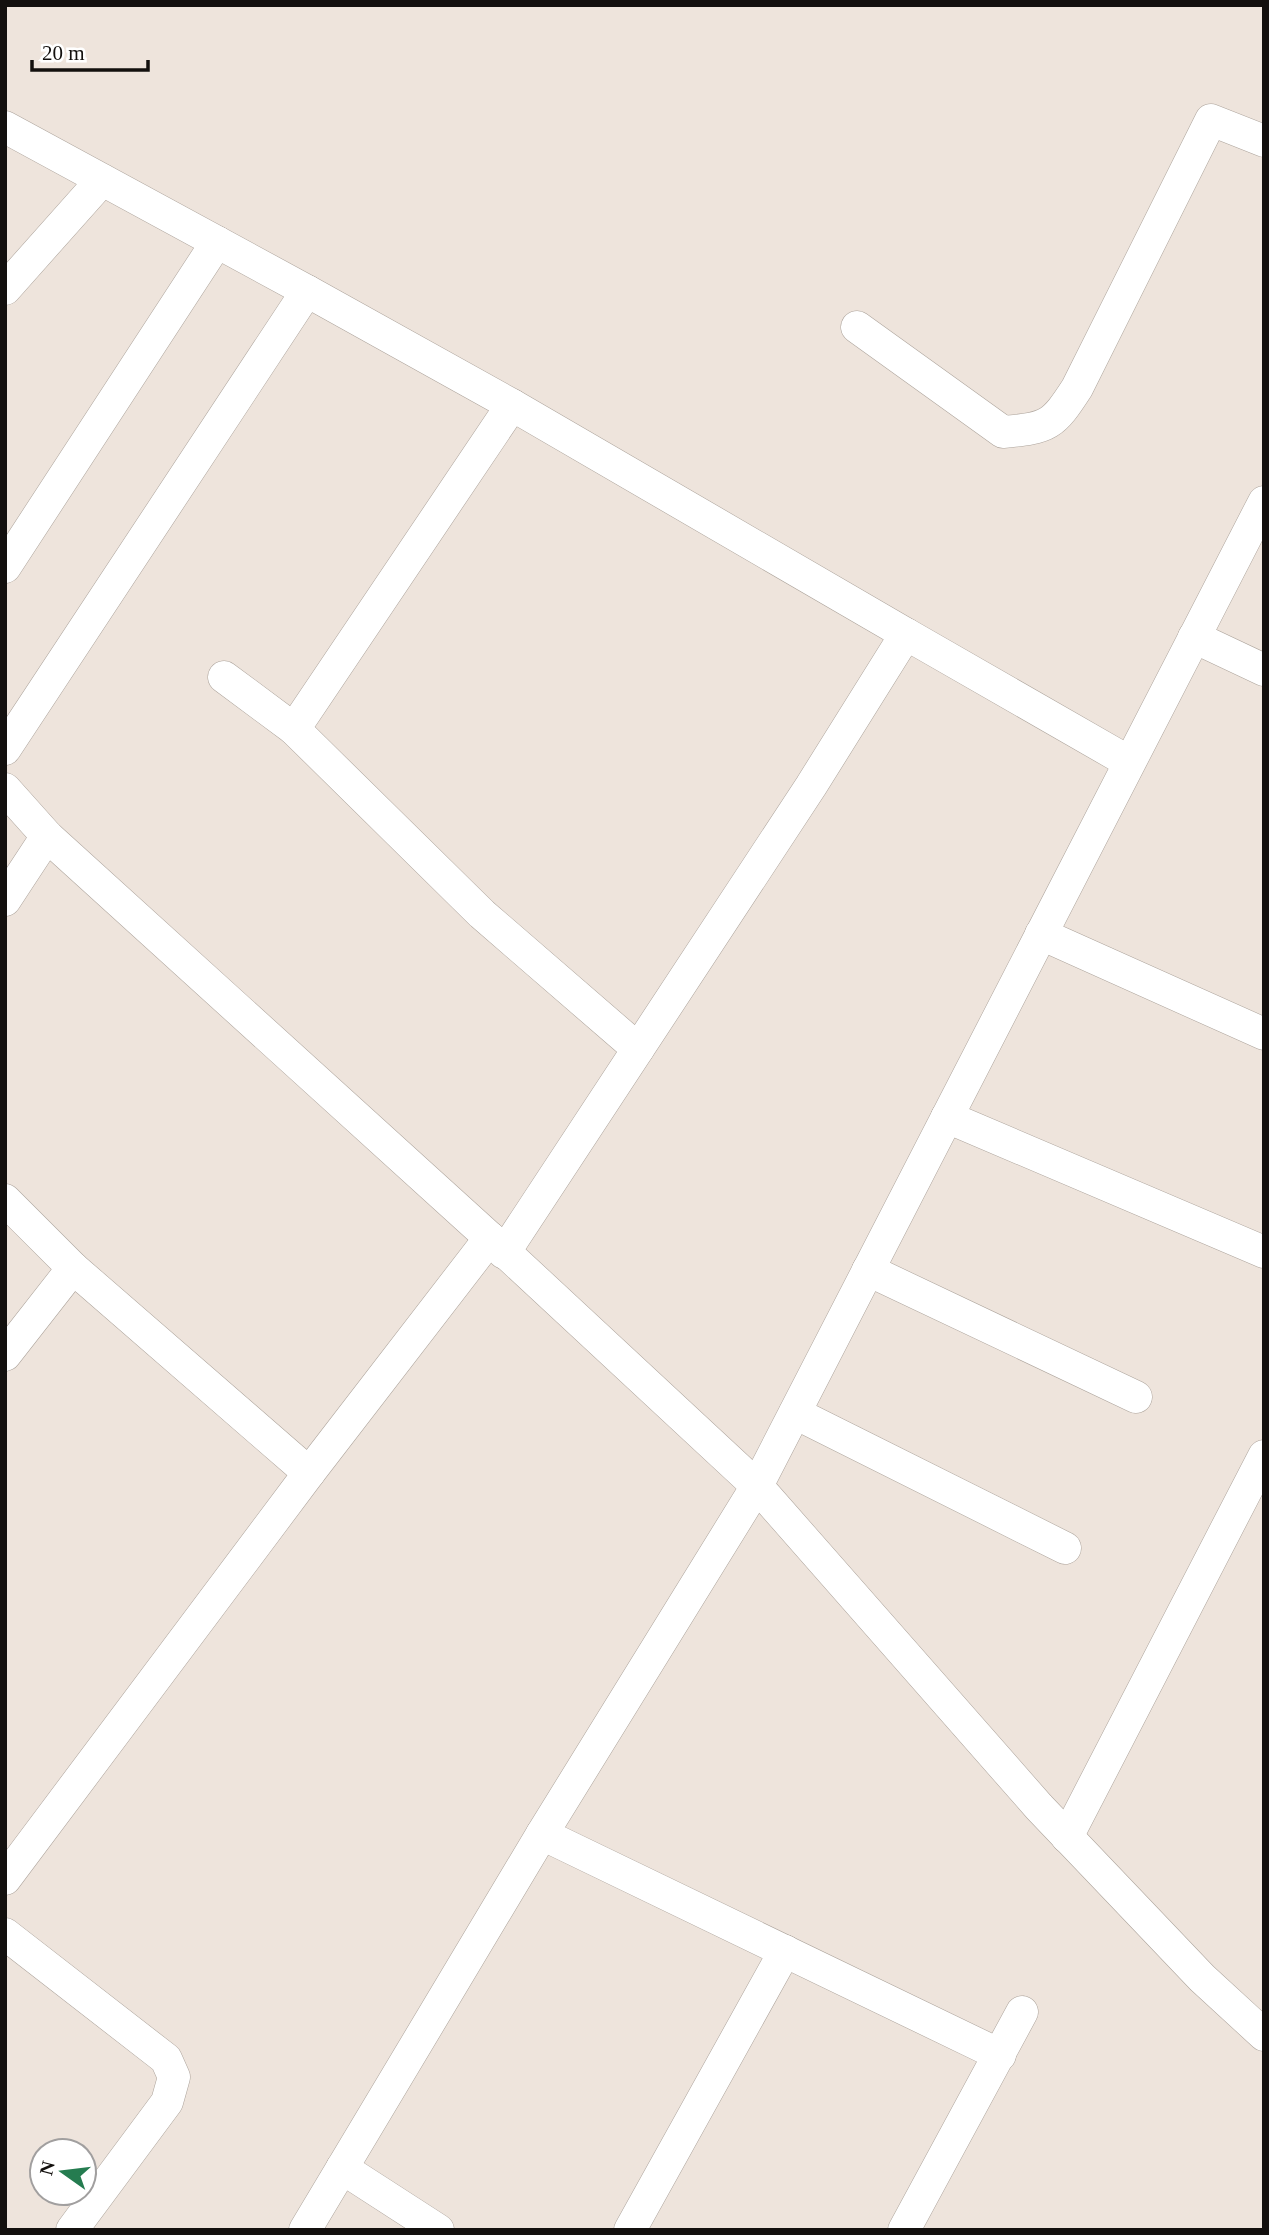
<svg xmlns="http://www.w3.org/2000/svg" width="1269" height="2235" font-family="Georgia,serif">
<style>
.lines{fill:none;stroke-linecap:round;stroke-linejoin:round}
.minor-casing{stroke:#ada49c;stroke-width:33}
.minor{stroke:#fff;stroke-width:32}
</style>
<rect width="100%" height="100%" fill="#eee4dc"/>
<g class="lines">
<defs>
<g id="minor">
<path d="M5 127 307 291 5 749"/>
<path d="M5 289 102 180"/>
<path d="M307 291 512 405 906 634"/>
<path d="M857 327 1003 432C1049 428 1053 425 1077 388L1211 120 1264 141"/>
<path d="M512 405 294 729 482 914 638 1049"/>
<path d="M5 567 217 242"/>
<path d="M1194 637 1264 670"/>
<path d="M224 677 294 729"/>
<path d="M5 789 47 836 490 1238 757 1486 1039 1807 1202 1978 1264 2035"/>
<path d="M5 900 47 836"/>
<path d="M1041 934 1264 1034"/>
<path d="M947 1117 1264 1252"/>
<path d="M5 1200 73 1268"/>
<path d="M504 1253 811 786 906 634 1129 762"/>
<path d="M868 1270 1136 1397"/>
<path d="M5 1355 73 1268 309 1473"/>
<path d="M795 1413 1065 1548"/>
<path d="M542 1834 1000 2055"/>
<path d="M1067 1837 1264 1456"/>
<path d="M5 1879 309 1473 490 1238"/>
<path d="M5 1934 166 2059 174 2077 167 2102 72 2230"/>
<path d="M342 2168 438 2230"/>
<path d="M305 2230 542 1834 757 1486 1264 502"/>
<path d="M630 2230 785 1951"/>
<path d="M904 2230 1022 2012"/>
</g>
</defs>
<use href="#minor" class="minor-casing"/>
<use href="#minor" class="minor"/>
</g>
<rect width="1269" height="2235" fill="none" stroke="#13100e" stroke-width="14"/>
<g transform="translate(63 2172) rotate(284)"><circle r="33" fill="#ffffff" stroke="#a19f9f" stroke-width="2"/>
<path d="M0-5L12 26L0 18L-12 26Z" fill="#257c50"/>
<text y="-10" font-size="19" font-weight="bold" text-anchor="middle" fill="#13100e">N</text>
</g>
<path d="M32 60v10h116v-10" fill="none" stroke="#13100e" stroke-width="3.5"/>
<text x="42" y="60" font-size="21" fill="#13100e" stroke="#ffffff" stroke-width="5" paint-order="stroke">20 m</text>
</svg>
